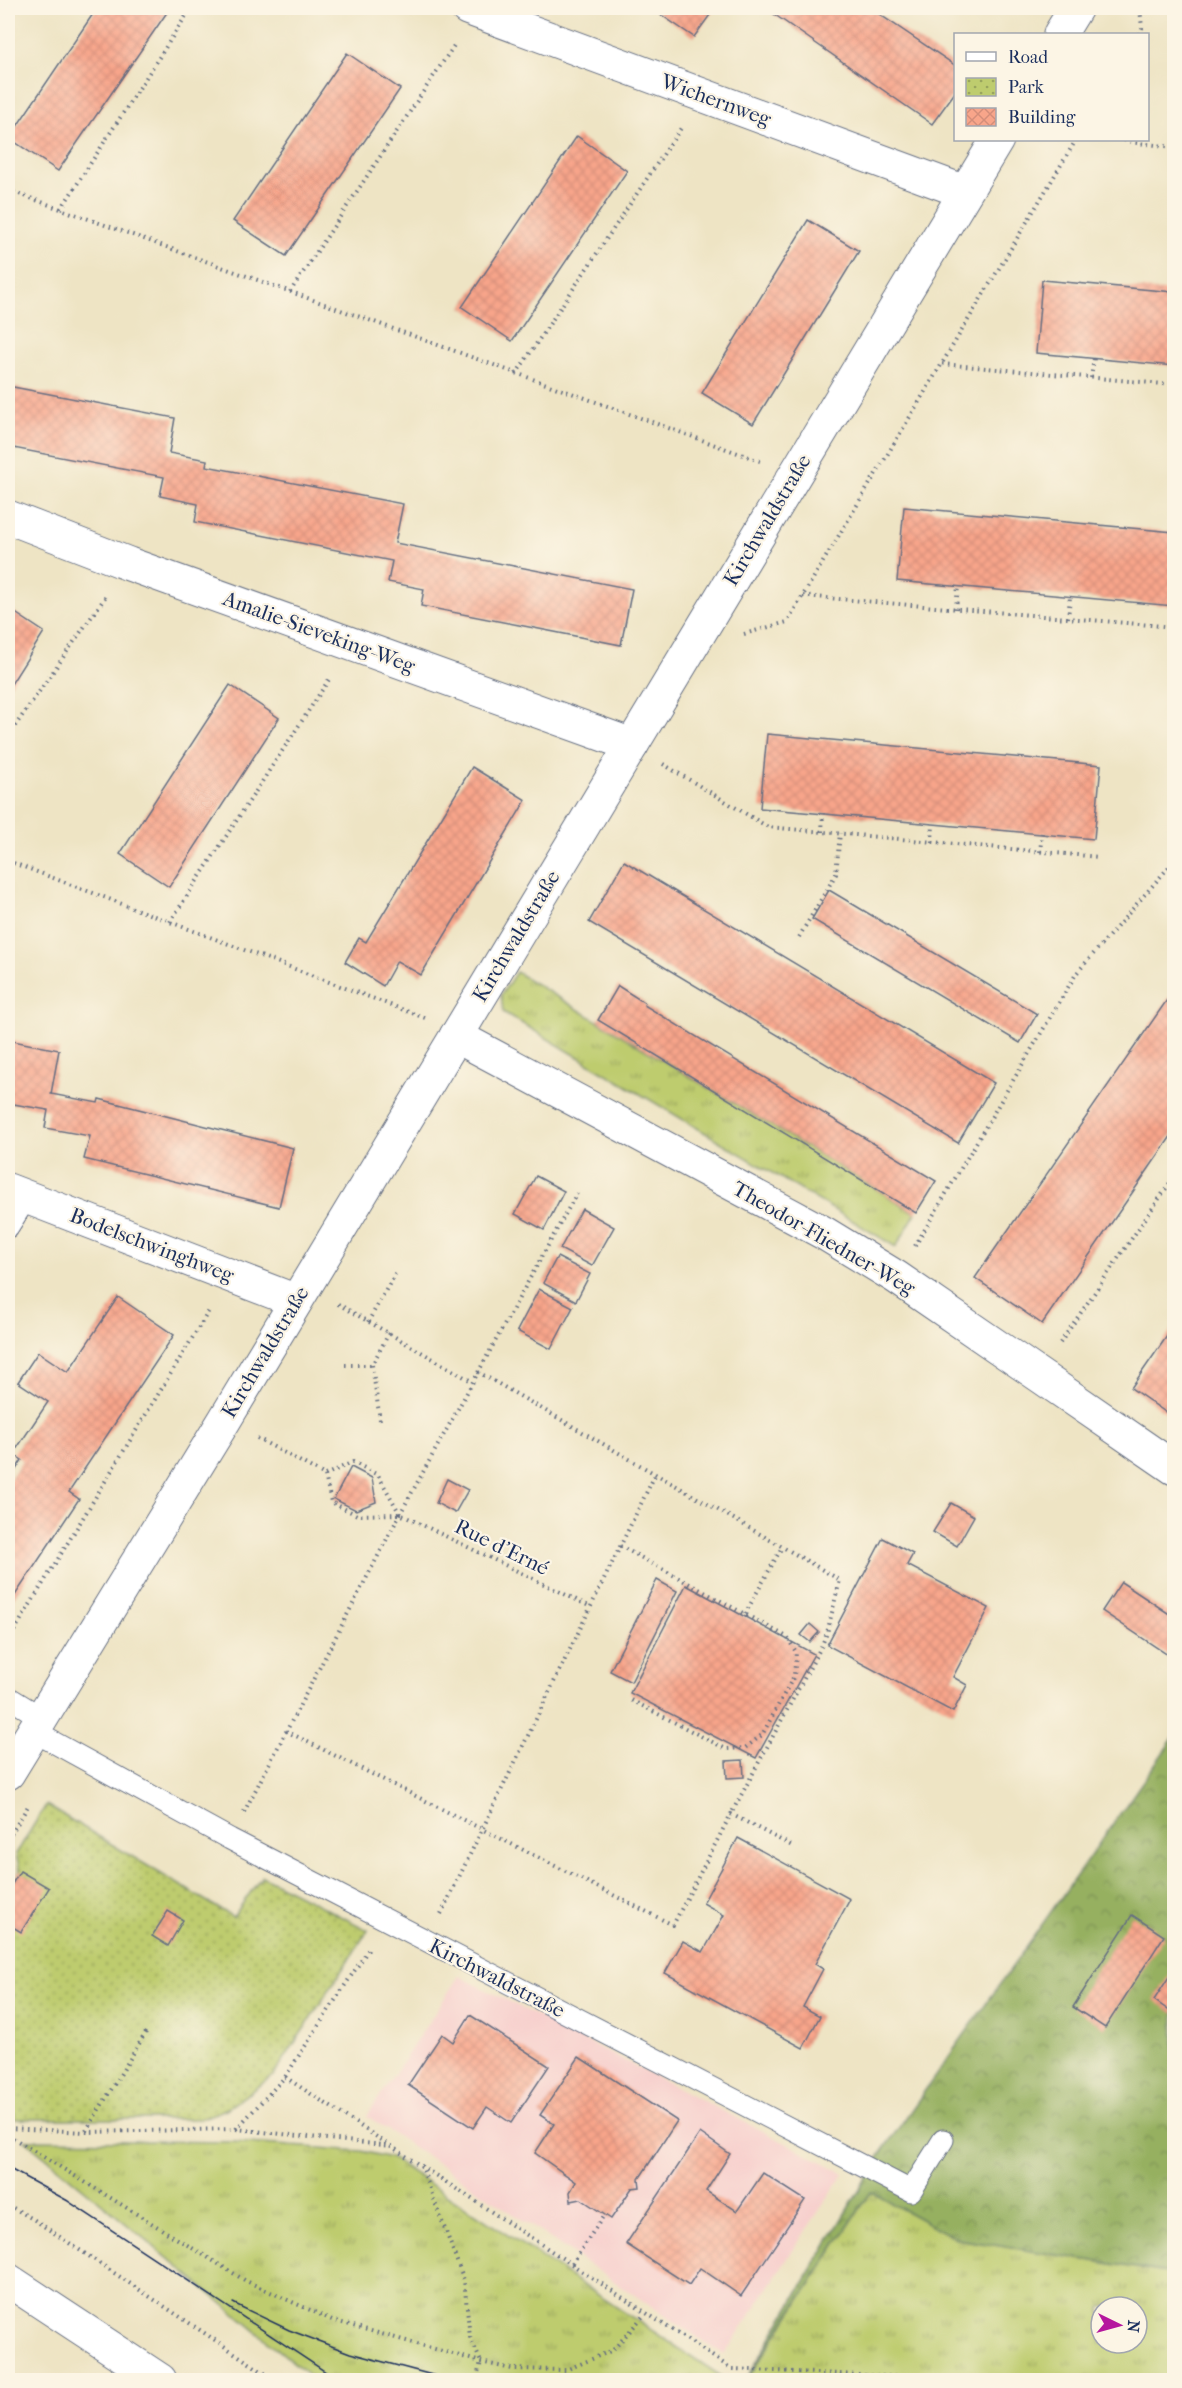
<svg xmlns="http://www.w3.org/2000/svg" width="1182" height="2388" font-family="'IM FELL French Canon',serif">
<style>
.built{fill:#f7d0cd}
.grass{fill:url(#grass-tufts);stroke:#6c7e66;stroke-width:1.5;fill-rule:evenodd}
.forest{fill:url(#forest-crowns);stroke:#587060;stroke-width:1.5}
.park{fill:url(#park-dots);stroke:#6c7e66;stroke-width:1.5}
.building{fill:url(#building-cross-hatch)}
.lines{fill:none;stroke-linecap:round;stroke-linejoin:round}
.lane-casing{stroke:#656e82;stroke-width:23}
.street-casing{stroke:#656e82;stroke-width:35}
.path{stroke:#656e82;stroke-width:4;stroke-dasharray:1.5 4.5;stroke-linecap:butt}
.lane{stroke:#fff;stroke-width:21}
.street{stroke:#fff;stroke-width:33}
.tram{stroke:#1b2f5e;stroke-width:1.5}
.labels{text-anchor:middle;dominant-baseline:central;stroke-width:4.5;stroke-linejoin:round;paint-order:stroke}
.street-label{font-size:21px;fill:#1b2f5e;stroke:#fcf5e5}
</style>
<defs>
<pattern id="grass-tufts" width="24" height="20" patternUnits="userSpaceOnUse" patternTransform="scale(1.5)"><rect width="24" height="20" fill="#becc6e"/><path d="M3 7l-1-3M5 7V3M7 7l1-3M15 17l-1-3M17 17v-4M19 17l1-3" fill="none" stroke="#9aa65e"/></pattern>
<pattern id="forest-crowns" width="20" height="18" patternUnits="userSpaceOnUse" patternTransform="scale(1.5)"><rect width="20" height="18" fill="#96b061"/><path d="M2 6a3 3 0 1 1 6 0M12 15a3 3 0 1 1 6 0" fill="none" stroke="#7a9053"/></pattern>
<pattern id="park-dots" width="8" height="8" patternUnits="userSpaceOnUse" patternTransform="scale(1.5)"><rect width="8" height="8" fill="#becc6e"/><path d="M2 2h.1M6 6h.1" fill="none" stroke="#9aa65e" stroke-width="1.8" stroke-linecap="round"/></pattern>
<pattern id="building-cross-hatch" width="8" height="8" patternUnits="userSpaceOnUse" patternTransform="scale(1.5)"><rect width="8" height="8" fill="#f8a58a"/><path d="M0 0l8 8M0 8l8-8" fill="none" stroke="#d48e7a"/></pattern>
</defs>
<rect width="100%" height="100%" fill="#fcf5e5"/>
<filter id="ink" filterUnits="userSpaceOnUse"><feTurbulence type="fractalNoise" baseFrequency=".0167" numOctaves="2"/><feDisplacementMap in="SourceGraphic" scale="12" xChannelSelector="R" yChannelSelector="G"/><feConvolveMatrix kernelMatrix="1 2 1 2 8 2 1 2 1" color-interpolation-filters="sRGB"/></filter>
<filter id="wash" filterUnits="userSpaceOnUse"><feTurbulence type="fractalNoise" baseFrequency=".008" numOctaves="4" result="noise"/><feDisplacementMap in="SourceGraphic" scale="24" xChannelSelector="R" yChannelSelector="G"/><feGaussianBlur stdDeviation="1.35" result="paint"/><feColorMatrix in="noise" values="0 0 0 0 0 0 0 0 0 0 0 0 0 0 0 0 0 1.4 0 .05"/><feComposite in="paint" operator="in"/></filter>
<g filter="url(#wash)">
<rect width="100%" height="100%" fill="#eee4c4"/>
<path class="built" d="M459 1976 844 2173 724 2355 367 2116Z"/>
<g class="grass">
<path d="M516 972 916 1213 896 1247 503 1012 501 995Z"/>
<path d="M25 2140 234 2142 361 2151 391 2158 727 2380H315Z"/>
<path d="M871 2192 957 2239 1174 2274V2380H747ZM1101 2307H1137V2343H1101Z"/>
</g>
<path class="forest" d="M1174 1737V2274L957 2239 871 2192 746 2380 881 2153Z"/>
<path class="park" d="M46 1805 233 1917 262 1876 368 1930 274 2075 226 2109 200 2119H8V1890L20 1871 16 1854Z"/>
<g id="blocks">
<g class="building">
<path d="M97 8H170L58 171 9 138Z"/>
<path d="M651 8H715L694 37Z"/>
<path d="M770 8H870L956 66V91L932 124 768 10Z"/>
<path d="M347 53 400 89 286 256 233 221Z"/>
<path d="M577 136 627 171 512 341 462 307Z"/>
<path d="M808 220 859 251 753 424 702 393Z"/>
<path d="M1042 280 1174 292V366L1036 353Z"/>
<path d="M8 386 175 418 169 453 207 460 206 466 403 504 395 543 632 589 621 645 421 606 424 589 388 582 392 561 195 522 198 504 160 496 164 477 8 447Z"/>
<path d="M904 507 1174 532V606L897 581Z"/>
<path d="M8 608 44 632 8 689Z"/>
<path d="M230 685 279 718 169 887 120 854Z"/>
<path d="M767 734 1101 765 1094 839 760 808Z"/>
<path d="M472 767 526 800 421 975 397 961 383 986 345 962 359 938 366 942Z"/>
<path d="M624 861 994 1083 958 1143 589 922Z"/>
<path d="M829 890 1037 1014 1020 1043 812 919Z"/>
<path d="M618 986 645 1003 644 1005 936 1181 916 1213 598 1020Z"/>
<path d="M1169 997 1174 1001V1132L1042 1324 975 1278Z"/>
<path d="M8 1040 59 1050 51 1094 98 1103 99 1099 293 1148 279 1207 84 1159 90 1136 45 1128 48 1110 8 1103Z"/>
<path d="M536 1176 564 1191 544 1230 515 1214Z"/>
<path d="M582 1209 614 1227 592 1266 560 1249Z"/>
<path d="M557 1257 590 1274 576 1301 543 1283Z"/>
<path d="M539 1289 573 1307 551 1349 517 1331Z"/>
<path d="M118 1297 174 1335 69 1492 79 1499 8 1606V1482L22 1460 13 1454 48 1402 18 1382 38 1352 68 1372Z"/>
<path d="M1174 1326V1418L1131 1388Z"/>
<path d="M351 1467 372 1478 376 1502 356 1510 334 1499Z"/>
<path d="M447 1479 468 1490 455 1513 436 1503Z"/>
<path d="M951 1503 974 1516 957 1546 933 1532Z"/>
<path d="M883 1538 913 1554 907 1565 989 1608 953 1677 967 1685 953 1712 827 1645Z"/>
<path d="M657 1580 677 1591 631 1682 610 1671Z"/>
<path d="M1121 1582 1174 1617V1659L1102 1611Z"/>
<path d="M686 1585 814 1654 756 1758 630 1693Z"/>
<path d="M810 1624 819 1632 810 1642 801 1635Z"/>
<path d="M743 1760 744 1777 727 1778 726 1761Z"/>
<path d="M738 1838 850 1899 815 1964 823 1969 803 2007 820 2016 803 2048 665 1973 683 1941 703 1952 724 1915 703 1903Z"/>
<path d="M20 1871 49 1888 21 1932 8 1924V1890Z"/>
<path d="M168 1911 183 1920 168 1946 152 1936Z"/>
<path d="M1132 1915 1164 1936 1105 2028 1073 2007Z"/>
<path d="M1174 1969V2014L1154 2000Z"/>
<path d="M470 2015 549 2066 511 2123 487 2107 473 2128 408 2085 442 2034 453 2042Z"/>
<path d="M579 2057 677 2121 639 2179 640 2187 632 2188 611 2219 581 2199 571 2201 570 2192 576 2182 535 2153 554 2124 540 2115Z"/>
<path d="M700 2133 730 2154 706 2191 737 2211 763 2173 805 2200 741 2296 700 2268 689 2285 626 2244Z"/>
</g>
</g>
</g>
<g filter="url(#ink)">
<use href="#blocks" fill-opacity="0" stroke="#656e82" stroke-width="1.5"/>
<g class="lines">
<defs>
<g id="lane">
<path d="M8 1227 27 1197"/>
<path d="M8 1697 42 1718"/>
<path d="M33 1731 230 1839 911 2191 943 2140"/>
</g>
<g id="street">
<path d="M467 8 965 192"/>
<path d="M1060 34 1076 8"/>
<path d="M8 517 129 564 632 745"/>
<path d="M456 1036 824 1233 896 1277 1174 1468"/>
<path d="M8 1190 296 1301"/>
<path d="M8 1773 224 1421 997 140"/>
<path d="M8 2280 160 2380"/>
</g>
</defs>
<use href="#lane" class="lane-casing"/>
<use href="#street" class="street-casing"/>
<g class="path">
<path d="M1139 34 1142 28 1140 8"/>
<path d="M1124 140 1129 142 1174 147"/>
<path d="M8 190 760 461"/>
<path d="M61 209 191 8"/>
<path d="M290 292 455 44"/>
<path d="M942 364 1174 385"/>
<path d="M516 374 681 128"/>
<path d="M1091 378 1094 358"/>
<path d="M803 596 1174 627"/>
<path d="M956 609 958 586"/>
<path d="M1068 618 1070 597"/>
<path d="M744 634 787 622 1076 140"/>
<path d="M8 736 106 596"/>
<path d="M663 764 768 827 1099 857"/>
<path d="M822 832 823 813"/>
<path d="M932 842 933 824"/>
<path d="M1040 852 1042 833"/>
<path d="M8 861 425 1018"/>
<path d="M170 922 330 678"/>
<path d="M799 937 836 874 840 833"/>
<path d="M915 1246 1076 974 1174 861"/>
<path d="M338 1304 473 1382"/>
<path d="M368 1322 395 1274"/>
<path d="M1060 1343 1174 1177"/>
<path d="M345 1365H372"/>
<path d="M478 1372 840 1580 827 1633 821 1647 731 1814"/>
<path d="M380 1420 372 1365 389 1333"/>
<path d="M257 1438 325 1475 331 1502 357 1515 400 1514 591 1607"/>
<path d="M325 1475 353 1462 378 1475 400 1514"/>
<path d="M620 1546 787 1637 796 1652 794 1676 762 1735 745 1748 726 1749 629 1699"/>
<path d="M745 1614 782 1547"/>
<path d="M8 1641 210 1309"/>
<path d="M286 1731 673 1925 731 1814 794 1847"/>
<path d="M244 1812 400 1514 577 1193"/>
<path d="M8 1839 28 1806"/>
<path d="M441 1914 655 1475"/>
<path d="M285 2077 732 2369 967 2380"/>
<path d="M8 2128 86 2132 236 2129 392 2146"/>
<path d="M236 2129 285 2077 370 1947"/>
<path d="M86 2131 148 2029"/>
<path d="M8 2135 246 2281 332 2320 481 2362 512 2369 566 2370 613 2350 645 2314"/>
<path d="M421 2165 464 2280 470 2337 481 2362 476 2380"/>
<path d="M8 2205 33 2219 275 2380"/>
<path d="M572 2264 604 2215"/>
</g>
<use href="#lane" class="lane"/>
<use href="#street" class="street"/>
<g class="tram">
<path d="M8 2168 68 2201 338 2380"/>
<path d="M233 2303 289 2330 350 2353 451 2380"/>
</g>
</g>
</g>
<g class="labels">
<g class="street-label">
<text transform="translate(716 100) rotate(20)">Wichernweg</text>
<text transform="translate(767 520) rotate(-59)">Kirchwaldstraße</text>
<text transform="translate(319 632) rotate(20)">Amalie-Sieveking-Weg</text>
<text transform="translate(516 936) rotate(-59)">Kirchwaldstraße</text>
<text transform="translate(824 1238) rotate(30)">Theodor-Fliedner-Weg</text>
<text transform="translate(152 1245) rotate(21)">Bodelschwinghweg</text>
<text transform="translate(265 1352) rotate(-59)">Kirchwaldstraße</text>
<text transform="translate(502 1547) rotate(26)">Rue d'Erné</text>
<text transform="translate(497 1978) rotate(27)">Kirchwaldstraße</text>
</g>
</g>
<rect width="1182" height="2388" fill="none" stroke="#fcf5e5" stroke-width="30"/>
<rect x="954" y="33" width="195" height="108" fill="#fcf5e5" stroke="#a2a6af" stroke-width="1.5"/>
<rect x="966" y="52" width="30" height="9" fill="#ffffff" stroke="#a2a6af" stroke-width="1.5"/>
<text x="1008" y="63" font-size="18" fill="#1b2f5e">Road</text>
<rect x="966" y="78" width="30" height="18" fill="url(#park-dots)" stroke="#a2a6af" stroke-width="1.5"/>
<text x="1008" y="93" font-size="18" fill="#1b2f5e">Park</text>
<rect x="966" y="108" width="30" height="18" fill="url(#building-cross-hatch)" stroke="#a2a6af" stroke-width="1.5"/>
<text x="1008" y="123" font-size="18" fill="#1b2f5e">Building</text>
<g transform="translate(1119 2325) rotate(95)"><circle r="28" fill="#fcf5e5" stroke="#a2a6af" stroke-width="1.5"/>
<path d="M0-4.5L10 22L0 15L-10 22Z" fill="#b5179e"/>
<text y="-9" font-size="16" font-weight="bold" text-anchor="middle" fill="#1b2f5e">N</text>
</g>
</svg>
